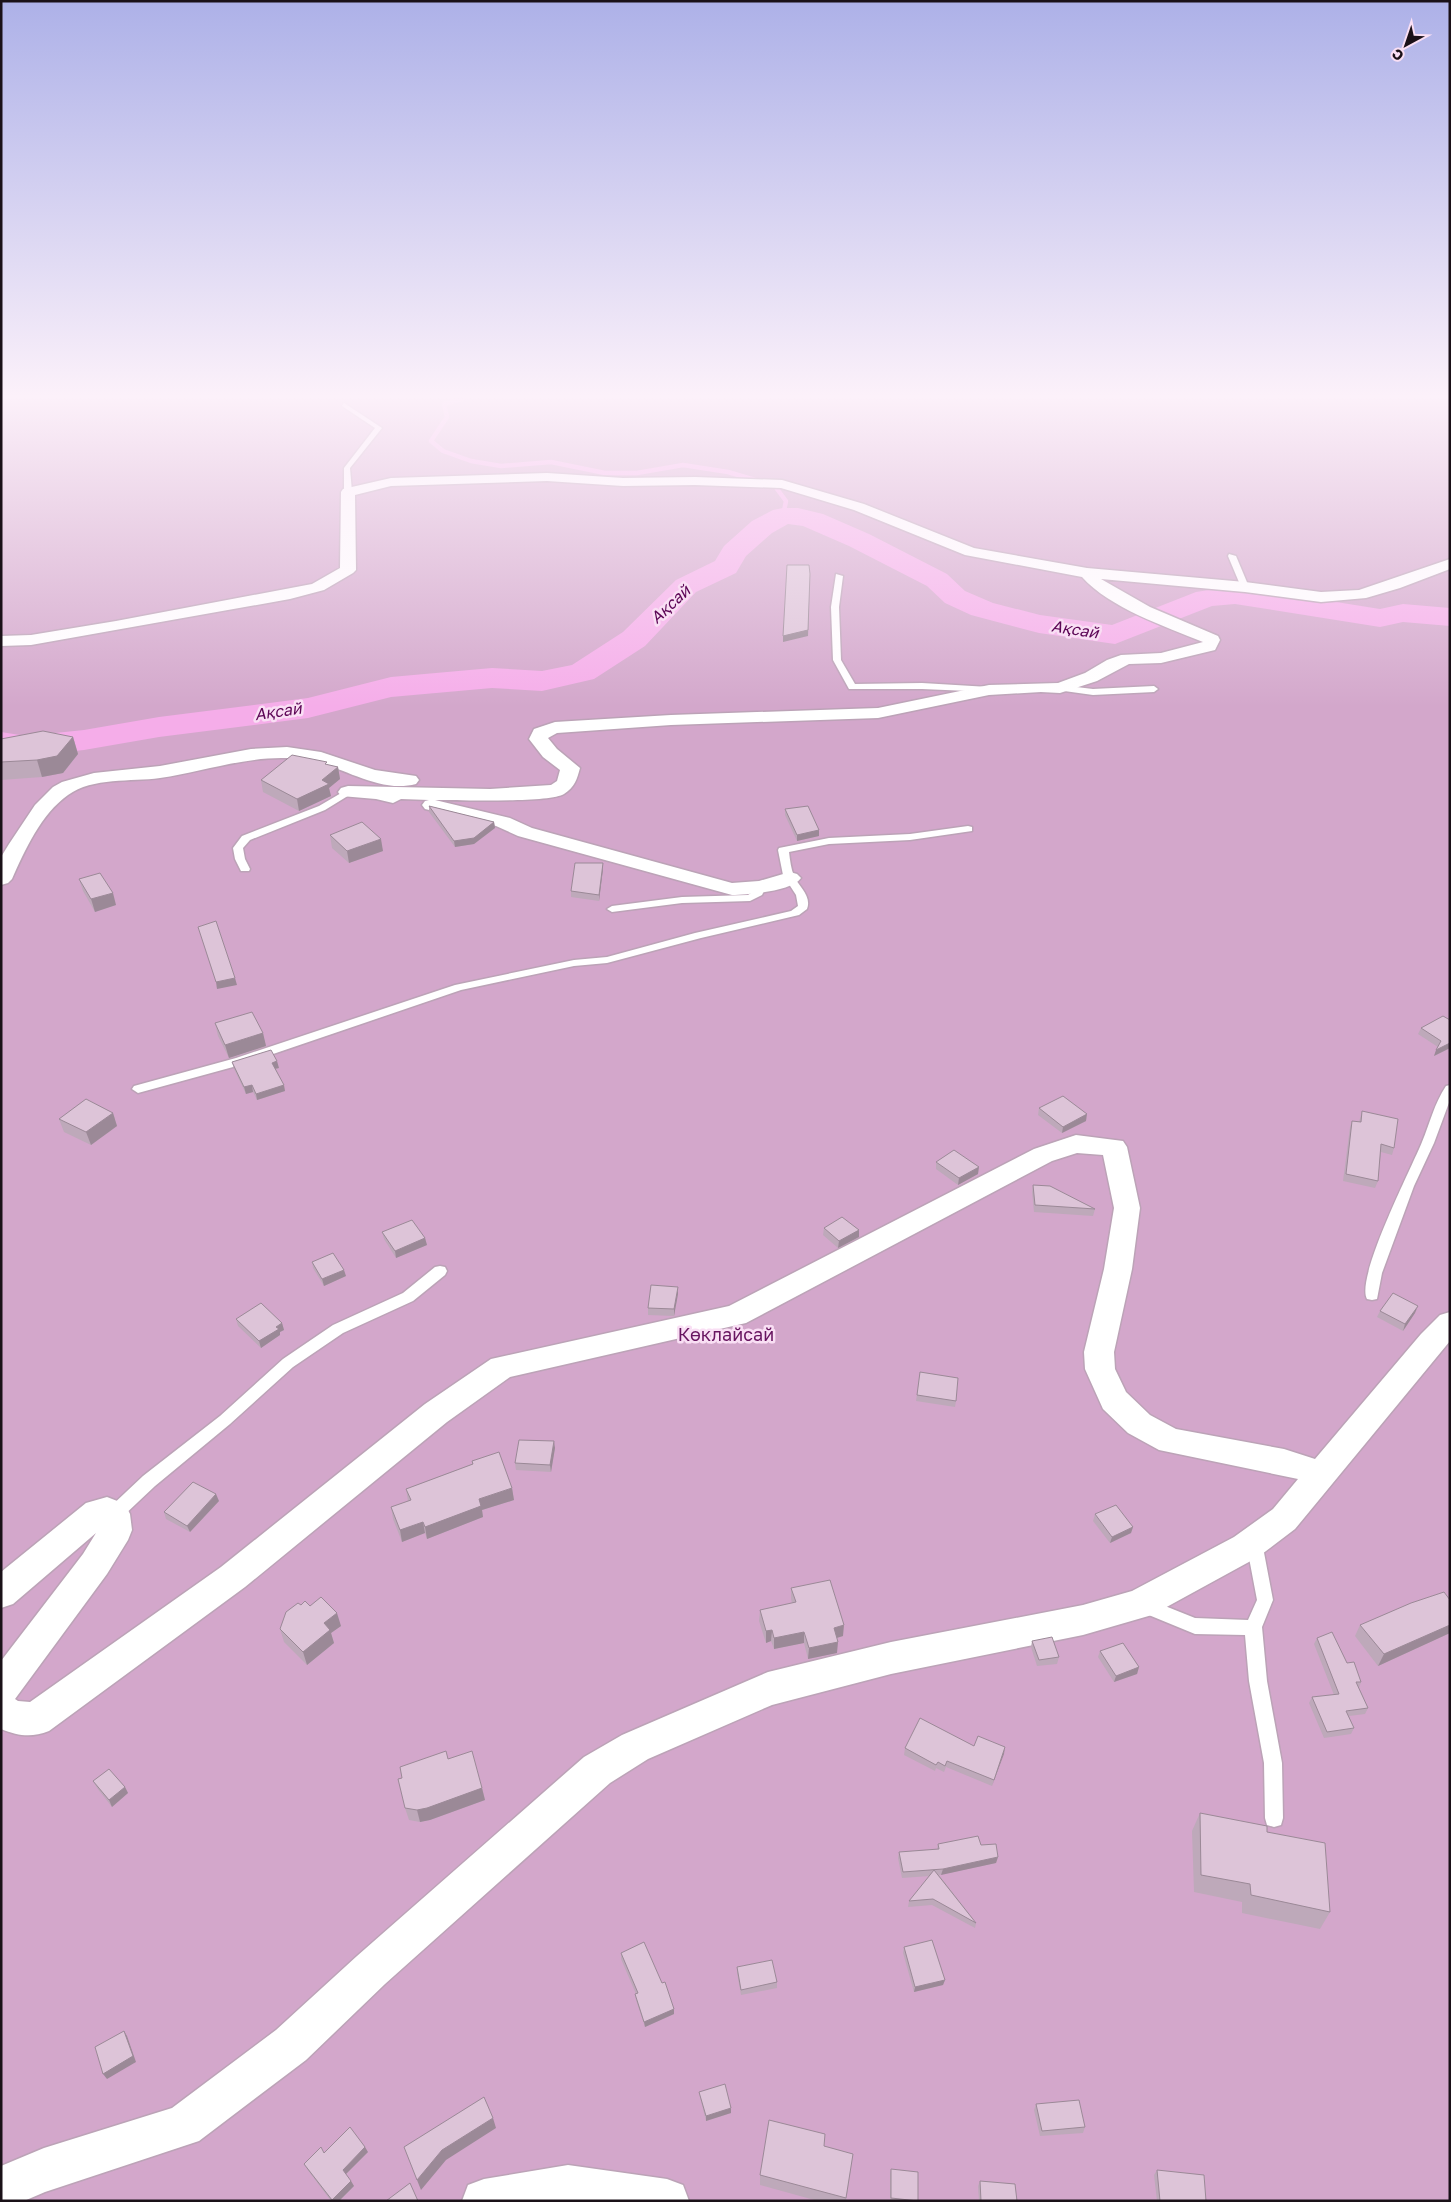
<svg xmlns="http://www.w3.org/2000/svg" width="1451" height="2202" font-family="'Golos Text',sans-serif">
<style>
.green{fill:#d3a7cb}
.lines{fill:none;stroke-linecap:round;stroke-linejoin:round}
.stream{stroke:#f5ade9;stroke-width:4.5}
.river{fill:#f5ade9;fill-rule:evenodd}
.lane-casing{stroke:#bca3b7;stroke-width:3}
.street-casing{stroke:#bca3b7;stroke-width:3}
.lane{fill:#fff;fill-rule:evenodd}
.street{fill:#fff;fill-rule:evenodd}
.wall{fill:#bea9ba}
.shaded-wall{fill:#9b8997}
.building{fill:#ddc4d8;stroke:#9b8997}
.labels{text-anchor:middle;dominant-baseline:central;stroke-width:5;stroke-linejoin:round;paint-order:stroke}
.far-water-label{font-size:16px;font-style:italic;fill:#5d0656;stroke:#f9dff4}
.park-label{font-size:18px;fill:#681560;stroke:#f9dff4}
</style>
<rect width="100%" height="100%" fill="#f9dff4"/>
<rect class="green" x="1" y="399" width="1449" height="1802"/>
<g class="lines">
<g class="stream">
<path d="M462 399 444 404 447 417 431 441 443 451 471 461 501 466 551 462 605 473H637L683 465 728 472 755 480"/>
<path d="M777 489 786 501 783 516"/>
</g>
<path class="river" d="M783 508H798L823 514 869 534 947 574 965 591 993 603 1040 615 1112 625 1196 592 1235 586 1380 609 1403 604 1450 608V626L1403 622 1380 627 1235 604 1212 606 1115 644 1039 633 971 615 945 603 927 586 849 546 803 526 788 524 772 533 746 556 736 573 696 592 645 646 594 679 542 691 492 688 391 697 308 718 159 737 84 750 26 756 1 752V732L26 736 84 730 159 717 308 698 391 677 492 668 542 671 572 665 623 632 676 580 715 561 724 546 752 521 773 510Z"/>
<defs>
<g id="lane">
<path d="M344 403 382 428 350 468 352 492 348 494 344 492V468L375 428 342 406Z"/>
<path d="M1229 554 1236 556 1249 587 1248 589 1241 587 1228 556Z"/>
<path d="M836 574 843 576 839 607 841 660 855 684 922 683 989 687 992 688V692L922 689H849L833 660 831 607Z"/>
<path d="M1060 685 1093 689 1154 686 1158 689 1154 692 1093 695 1057 690V686Z"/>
<path d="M348 789 351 790V794L325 810 250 840 243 848 245 859 250 869 249 871H241L235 859 233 848 242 836 319 806Z"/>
<path d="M968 826 972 827V831L910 840 829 844 789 852C790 860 791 869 794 876 799 887 812 896 807 909L799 915 701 938 607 963 574 966 461 990 244 1064 138 1093 132 1089 134 1086 236 1058 455 985 574 960 607 957 695 933 791 911 798 906 796 895 783 875 778 850 779 848 829 838 910 834Z"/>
<path d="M761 884 766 887 762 895 750 901 682 903 612 912 607 909 612 906 682 897 748 895 754 891 757 885Z"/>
<path d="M1450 1085V1100L1434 1143 1414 1186 1382 1273 1377 1299 1372 1300 1367 1299C1355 1278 1412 1167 1422 1142 1430 1123 1434 1104 1446 1086Z"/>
<path d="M440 1266 445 1267 447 1271 445 1275 413 1301 343 1333 293 1367 230 1424 155 1486 120 1519 114 1521 108 1519 106 1514 108 1509 143 1476 220 1416 283 1359 333 1325 403 1293 435 1267Z"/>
<path d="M1254 1535 1260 1537 1262 1542 1273 1600 1262 1627 1267 1681 1282 1763 1283 1818 1281 1825 1274 1827 1267 1825 1265 1818 1264 1763 1249 1681 1245 1635 1195 1634 1139 1611 1137 1606 1139 1601 1145 1598 1195 1618 1248 1620 1257 1600 1246 1542 1248 1537Z"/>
</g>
<g id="street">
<path d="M547 473 623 478 695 477 782 480 864 504 974 548 1087 568 1245 582 1321 592 1359 590 1450 559V569L1400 588 1366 598 1321 602 1245 592 1101 579 1150 607 1218 636 1220 640 1215 650 1161 663 1129 664 1097 681 1060 693 1041 692 989 695 878 718 671 725 557 733 548 738 557 749 580 768C577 779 575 787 564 794 550 803 457 800 435 800L510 818 532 828 732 883 759 881 790 872 797 874 801 878C791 892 749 894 732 895L518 836 496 826 425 809 422 805 425 801 429 800 401 799 393 803 376 799 341 796 338 792 341 788 348 786 490 789 551 785 557 781 560 770 543 757 529 739 534 729 555 722 671 715 878 708 989 685 1058 683 1085 673 1107 660 1121 655 1161 653 1203 642C1164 626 1110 608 1082 577L965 555 854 510 781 488 695 485 623 486 547 481 391 486 355 495 356 570 353 573 324 590 290 599 31 645 1 646V636L31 635 116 621 312 584 340 568 341 492 343 489 391 478Z"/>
<path d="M287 747 321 752 375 770 416 776 419 780 416 784C378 794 342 765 306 760 257 752 208 771 160 778 131 782 93 777 68 795 41 814 25 850 12 879L8 883 1 885V857L9 844 35 805 53 787 62 782 94 773 160 766 251 749Z"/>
<path d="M1076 1135 1123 1141 1127 1147 1140 1208 1132 1269 1114 1352 1115 1369 1126 1392 1150 1415 1176 1429 1284 1449 1315 1459 1421 1334 1440 1315 1450 1312V1341L1295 1529 1258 1557 1152 1615 1083 1635 891 1674 772 1705 648 1759 610 1783 385 1984 306 2060 199 2141 45 2192 24 2201H1V2166L44 2148 172 2108 276 2030 357 1956 584 1757 622 1735 768 1672 891 1642 1083 1605 1132 1591 1234 1537 1273 1509 1298 1479 1159 1450 1128 1433 1103 1409 1085 1369 1084 1352 1104 1269 1114 1208 1103 1155 1077 1153 1052 1161 746 1323 510 1377 447 1422 245 1587 49 1731C31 1738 19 1736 1 1729V1661L83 1554 96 1533 13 1604 1 1608V1572L86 1503 107 1497 125 1504 130 1514 132 1530 128 1540 107 1574 15 1699 18 1701 30 1702 221 1567 425 1404 491 1359 729 1306 1034 1149Z"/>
<path d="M568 2165 667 2179 683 2185 689 2201H462L468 2185 484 2179Z"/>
</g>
</defs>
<use href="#lane" class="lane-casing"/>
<use href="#street" class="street-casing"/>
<use href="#lane" class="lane"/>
<use href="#street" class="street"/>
</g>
<g class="wall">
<path d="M73 737 78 754 63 773 42 777 1 780V739Z"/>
<path d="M328 765 338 767 340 779 329 788 331 796 299 811 263 792 261 780Z"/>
<path d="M429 806 494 822 495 828 474 844 455 847 429 812Z"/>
<path d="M785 809 819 830V836L797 841 785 815Z"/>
<path d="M330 835 383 851 349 863 332 848Z"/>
<path d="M603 869 599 901 571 897V891Z"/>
<path d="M79 879 116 905 95 912 83 891Z"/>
<path d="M1443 1016 1450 1048 1434 1056 1438 1047 1418 1034 1421 1028Z"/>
<path d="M215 1023 263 1033 266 1046 229 1058 218 1036Z"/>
<path d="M232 1062 279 1068 276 1069 285 1091 257 1100 253 1092 246 1094 234 1069Z"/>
<path d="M1039 1108 1086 1121 1062 1133 1038 1115Z"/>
<path d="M1362 1111 1394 1148 1392 1155 1381 1152 1378 1181 1375 1188 1343 1181 1350 1127 1352 1121 1359 1122Z"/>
<path d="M113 1113 117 1126 91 1145 64 1132 59 1119Z"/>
<path d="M936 1162 978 1174 958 1185 936 1169Z"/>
<path d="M1033 1185 1095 1209 1093 1216 1034 1212 1032 1192Z"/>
<path d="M824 1228 859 1230V1237L838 1248 823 1235Z"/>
<path d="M382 1232 425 1238 427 1245 396 1258 384 1239Z"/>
<path d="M312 1262 346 1276 324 1286 313 1268Z"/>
<path d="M678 1294 674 1316 648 1315V1308Z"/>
<path d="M1380 1311 1415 1313 1403 1331 1377 1317Z"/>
<path d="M236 1319 282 1323 284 1330 280 1332V1335L261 1348 238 1326Z"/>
<path d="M920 1372 956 1401 955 1407 916 1401Z"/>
<path d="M555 1448 551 1472 516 1470 515 1463Z"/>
<path d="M472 1461 512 1488 514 1500 482 1510 483 1517 427 1539 425 1533 402 1542 393 1519 391 1507 408 1501 406 1489 472 1464Z"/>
<path d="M219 1501 190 1532 166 1519 164 1512Z"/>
<path d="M1095 1514 1133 1527 1131 1533 1110 1543 1093 1521Z"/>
<path d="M791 1588 843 1636 837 1638V1653L808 1659 804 1643 774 1649 771 1641 766 1643 759 1621 760 1610 792 1603 791 1599Z"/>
<path d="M1450 1600V1633L1378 1666 1355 1636 1360 1625Z"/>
<path d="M301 1605 310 1606 341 1626 331 1633 334 1643 307 1665 284 1642 280 1629Z"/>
<path d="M1317 1638 1347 1663 1361 1682 1359 1688 1368 1708 1365 1714 1349 1716 1354 1728 1351 1734 1324 1738 1309 1703 1312 1697 1334 1695 1314 1644Z"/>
<path d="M1032 1641 1059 1657 1057 1664 1037 1666 1031 1647Z"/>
<path d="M1100 1651 1139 1667 1137 1674 1114 1682 1098 1657Z"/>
<path d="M974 1746 1005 1747 992 1786 946 1767 944 1772 936 1768 935 1771 904 1755 905 1748Z"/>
<path d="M448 1759 482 1788 485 1800 430 1820 420 1822 409 1820 405 1808Z"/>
<path d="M93 1781 125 1787 128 1793 112 1807 97 1788Z"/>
<path d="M1200 1813 1267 1832 1330 1912 1320 1929 1242 1913V1902L1194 1892 1192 1831Z"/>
<path d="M938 1844 981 1845 998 1857 996 1863 939 1875 976 1923 975 1928 932 1905 908 1907 909 1901 930 1876 902 1878 898 1858 899 1852 937 1849Z"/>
<path d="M904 1947 945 1980 943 1985 914 1992 903 1953Z"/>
<path d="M621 1953 662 1983 674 2014 645 2027 636 2000 635 1994H636L621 1959Z"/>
<path d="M737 1967 777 1982V1988L741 1995 737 1973Z"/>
<path d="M699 2092 731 2113 706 2121 700 2097Z"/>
<path d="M1036 2104 1085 2127 1083 2133 1040 2136 1034 2110Z"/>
<path d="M824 2146 853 2154 846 2201H818L760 2185V2175Z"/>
<path d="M368 2152 346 2174 351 2181 354 2186 339 2201H331L307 2169 304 2164 324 2153Z"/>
<path d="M891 2169 918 2201H890V2174Z"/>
<path d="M1157 2170 1206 2201H1157L1154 2175Z"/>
<path d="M980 2181 1017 2201H979L978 2186Z"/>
</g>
<g class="shaded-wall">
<path d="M810 574 808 636 783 642V636Z"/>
<path d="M73 737 78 754 63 773 42 777 37 760Z"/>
<path d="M338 767 340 779 329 788 331 796 299 811 297 799 322 780Z"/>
<path d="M494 822 495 828 474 844 455 847 454 841Z"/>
<path d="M819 830V836L797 841V835Z"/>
<path d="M381 839 383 851 349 863 347 851Z"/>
<path d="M603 863V869L599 901V895Z"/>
<path d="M113 893 116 905 95 912 91 899Z"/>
<path d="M235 978 237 985 217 989 216 982Z"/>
<path d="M263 1033 266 1046 229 1058 225 1045Z"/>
<path d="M1450 1043V1048L1434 1056 1436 1050Z"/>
<path d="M277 1061 279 1068 274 1069 272 1063Z"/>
<path d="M252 1085 253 1092 246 1094 244 1087Z"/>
<path d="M284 1085 285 1091 257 1100 256 1094Z"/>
<path d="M113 1113 117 1126 91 1145 86 1132Z"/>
<path d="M1087 1114 1086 1121 1062 1133 1063 1127Z"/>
<path d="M979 1167 978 1174 958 1185 959 1178Z"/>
<path d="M859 1230V1237L838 1248 839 1241Z"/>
<path d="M425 1238 427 1245 396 1258 395 1251Z"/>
<path d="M344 1270 346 1276 324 1286 322 1279Z"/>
<path d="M678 1287V1294L674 1316V1309Z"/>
<path d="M1418 1306 1415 1313 1403 1331 1405 1324Z"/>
<path d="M282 1323 284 1330 280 1332V1335L261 1348 259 1341 276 1327Z"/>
<path d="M554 1441 555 1448 551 1472 550 1465Z"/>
<path d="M512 1488 514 1500 482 1510 483 1517 427 1539 425 1527 479 1499Z"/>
<path d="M216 1494 219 1501 190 1532 187 1526Z"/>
<path d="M423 1522 425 1533 402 1542 400 1530Z"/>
<path d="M1133 1527 1131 1533 1110 1543 1112 1537Z"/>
<path d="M337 1613 341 1626 331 1633 334 1643 307 1665 303 1652 324 1623Z"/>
<path d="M844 1625 843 1636 833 1639 834 1628Z"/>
<path d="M1450 1625V1633L1378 1666 1384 1654Z"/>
<path d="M772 1630 771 1641 766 1643V1631Z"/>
<path d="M804 1632V1643L774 1649V1638Z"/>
<path d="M838 1642 837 1653 808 1659 809 1648Z"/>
<path d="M1139 1667 1137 1674 1114 1682 1116 1676Z"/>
<path d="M1005 1747 1004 1754 992 1786Z"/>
<path d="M125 1787 128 1793 112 1807 109 1800Z"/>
<path d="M482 1788 485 1800 430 1820 420 1822 417 1810Z"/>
<path d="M998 1857 996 1863 941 1875 943 1869Z"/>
<path d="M945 1980 943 1985 914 1992 915 1987Z"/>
<path d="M674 2009V2014L645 2027 644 2022Z"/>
<path d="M124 2031 127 2036 136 2062 107 2079 103 2074Z"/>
<path d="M731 2108V2113L706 2121V2116Z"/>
<path d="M493 2118 496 2128 446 2160 421 2190 417 2180 442 2150Z"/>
<path d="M365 2147 368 2152 345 2175 343 2170Z"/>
<path d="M351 2181 354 2186 339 2201H332V2200Z"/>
</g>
<g class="building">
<path d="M787 565H809L810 574 808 630 783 636Z"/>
<path d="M43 731 73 737 57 756 37 760 1 762V739Z"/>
<path d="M292 755 327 762 325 764 338 767 322 780 329 784 297 799 261 780Z"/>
<path d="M429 806 494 822 474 838 454 841Z"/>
<path d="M808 806 819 830 797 835 785 809Z"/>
<path d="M362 822 381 839 347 851 330 835Z"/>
<path d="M575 863H603L599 895 571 891Z"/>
<path d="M100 873 113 893 91 899 79 879Z"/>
<path d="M216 921 235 978 216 982 198 927Z"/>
<path d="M252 1012 263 1033 225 1045 215 1023Z"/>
<path d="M1443 1016 1450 1020V1043L1436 1050 1441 1041 1421 1028Z"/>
<path d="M271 1050 277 1061 272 1063 284 1085 256 1094 252 1085 244 1087 232 1062Z"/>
<path d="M1063 1096 1087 1114 1063 1127 1039 1108Z"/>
<path d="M86 1099 113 1113 86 1132 59 1119Z"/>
<path d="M1362 1111 1398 1119 1394 1148 1381 1144 1378 1181 1346 1174 1352 1121 1361 1122Z"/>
<path d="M954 1150 979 1167 959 1178 936 1162Z"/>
<path d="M1033 1185 1050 1186 1095 1209 1035 1205Z"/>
<path d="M842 1217 859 1230 839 1241 824 1228Z"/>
<path d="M412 1220 425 1238 395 1251 382 1232Z"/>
<path d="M333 1253 344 1270 322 1279 312 1262Z"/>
<path d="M651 1285 678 1287 674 1309 648 1308Z"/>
<path d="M1393 1293 1418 1306 1405 1324 1380 1311Z"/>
<path d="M261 1303 282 1323 276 1327 279 1329 259 1341 236 1319Z"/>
<path d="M920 1372 958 1378 956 1401 917 1395Z"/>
<path d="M519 1440 554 1441 550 1465 515 1463Z"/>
<path d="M499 1452 512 1488 479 1499 481 1506 425 1527 423 1522 400 1530 391 1507 411 1500 406 1489 473 1464 472 1461Z"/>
<path d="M193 1482 216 1494 187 1526 164 1512Z"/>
<path d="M1116 1505 1133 1527 1112 1537 1095 1514Z"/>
<path d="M830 1580 844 1625 834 1628 838 1642 809 1648 804 1632 774 1638 772 1630 766 1631 760 1610 796 1602 791 1588Z"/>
<path d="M1444 1592 1450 1600V1625L1384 1654 1360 1625 1411 1603Z"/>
<path d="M321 1597 337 1613 324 1623 330 1630 303 1652 280 1629 286 1612 298 1603 301 1605 305 1601 310 1606Z"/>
<path d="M1332 1632 1347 1663 1354 1662 1361 1682H1356L1368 1708 1346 1711 1354 1728 1327 1732 1312 1697 1339 1694 1317 1638Z"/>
<path d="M1052 1637 1059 1657 1039 1660 1032 1641Z"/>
<path d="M1123 1643 1139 1667 1116 1676 1100 1651Z"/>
<path d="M920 1718 974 1746 978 1736 1005 1747 994 1780 947 1761 945 1766 938 1762 936 1765 905 1748Z"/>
<path d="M446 1751 448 1759 472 1751 482 1788 427 1808 417 1810 405 1808 398 1779 402 1778 400 1767Z"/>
<path d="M109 1769 125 1787 109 1800 93 1781Z"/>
<path d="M1200 1813 1267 1826V1832L1325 1843 1330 1912 1251 1895 1250 1884 1201 1875Z"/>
<path d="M978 1836 981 1845 996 1844 998 1857 943 1869 903 1872 899 1852 939 1849 938 1844Z"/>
<path d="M934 1870 976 1923 933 1899 909 1901Z"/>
<path d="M932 1940 945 1980 915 1987 904 1947Z"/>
<path d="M644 1942 662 1983 665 1982 674 2009 644 2022 635 1994 638 1993 621 1953Z"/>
<path d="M772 1960 777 1982 741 1990 737 1967Z"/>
<path d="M124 2031 133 2056 103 2074 95 2047Z"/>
<path d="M725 2084 731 2108 706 2116 699 2092Z"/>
<path d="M484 2097 493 2118 442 2150 417 2180 404 2147Z"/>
<path d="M1079 2100 1085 2127 1042 2131 1036 2104Z"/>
<path d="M769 2120 825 2134 824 2146 853 2154 846 2198 760 2175Z"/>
<path d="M350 2127 365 2147 343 2170 351 2181 332 2200 304 2164 321 2147 324 2153Z"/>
<path d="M891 2169 918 2172V2201L891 2198Z"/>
<path d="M1157 2170 1204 2175 1206 2201H1160Z"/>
<path d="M980 2181 1015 2184 1017 2201H981Z"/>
<path d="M410 2183 418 2201H386Z"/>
</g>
<linearGradient id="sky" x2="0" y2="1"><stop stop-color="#adb1e8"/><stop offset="0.56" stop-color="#fcf1fa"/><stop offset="1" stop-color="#fcf1fa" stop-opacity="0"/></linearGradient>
<rect width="1451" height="707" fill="url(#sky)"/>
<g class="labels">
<g class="far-water-label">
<text transform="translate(670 604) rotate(-43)">Ақсай</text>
<text transform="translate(1075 629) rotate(9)">Ақсай</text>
<text transform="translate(278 711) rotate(-8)">Ақсай</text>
</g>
<g class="park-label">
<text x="726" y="1334">Көклайсай</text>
</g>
</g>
<rect width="1451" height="2202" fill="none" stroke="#1a1118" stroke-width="5"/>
<g transform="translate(1406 45) rotate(220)" stroke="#f9dff4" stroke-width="4" paint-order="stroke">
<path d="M0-4L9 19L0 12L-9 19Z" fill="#1a1118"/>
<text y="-8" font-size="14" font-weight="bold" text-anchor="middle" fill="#1a1118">С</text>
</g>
</svg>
